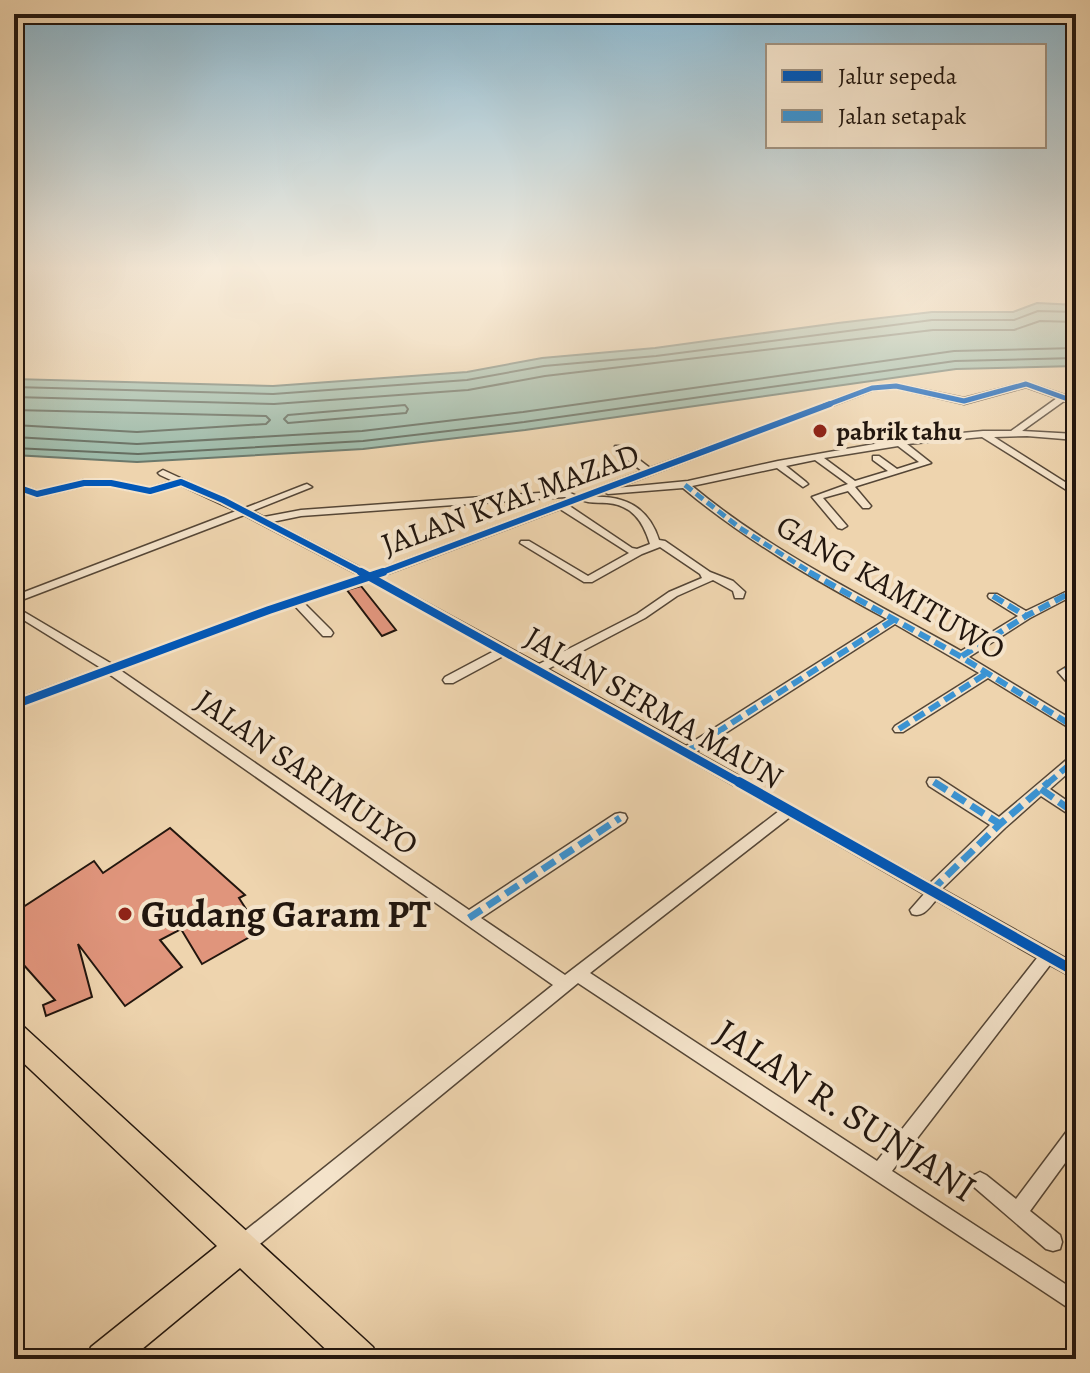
<svg xmlns="http://www.w3.org/2000/svg" width="1090" height="1373" font-family="Alegreya,serif">
<style>
.water{fill:#9ab8a7;stroke:#6a776a;stroke-width:2}
.lines{fill:none;stroke-linecap:round;stroke-linejoin:round}
.shore{stroke:#5e675a;stroke-width:2}
.building{fill:#e0957c;stroke:#22160e;stroke-width:2}
.street-casing{stroke:#554636;stroke-width:3}
.primary-casing{stroke:#22160e;stroke-width:3}
.street{fill:#f4e3ca;fill-rule:evenodd}
.primary{fill:#eed4ae;fill-rule:evenodd}
.quiet-far2{stroke:#3b93d2;stroke-width:5;stroke-dasharray:9 5;stroke-linecap:butt}
.quiet-far1{stroke:#3b93d2;stroke-width:6;stroke-dasharray:12 6;stroke-linecap:butt}
.quiet{stroke:#3b93d2;stroke-width:7;stroke-dasharray:15 7;stroke-linecap:butt}
.cycleway-far3-casing{stroke:#f4e3ca;stroke-width:8}
.cycleway-far2-casing{stroke:#f4e3ca;stroke-width:10}
.cycleway-far1-casing{stroke:#f4e3ca;stroke-width:13}
.cycleway-casing{stroke:#f4e3ca;stroke-width:15}
.cycleway-far3{stroke:#0057b8;stroke-width:5}
.cycleway-far2{stroke:#0057b8;stroke-width:6}
.cycleway-far1{stroke:#0057b8;stroke-width:8}
.cycleway{stroke:#0057b8;stroke-width:10}
.poi-dot{fill:#8f2418;stroke:#f4e3ca;stroke-width:3}
.labels{text-anchor:middle;dominant-baseline:central;stroke-width:8;stroke-linejoin:round;paint-order:stroke}
.far-poi-label{font-size:26px;font-weight:bold;fill:#22160e;stroke:#f4e3ca;text-anchor:start}
.street-label{font-size:32px;fill:#22160e;stroke:#f4e3ca}
.near-poi-label{font-size:38px;font-weight:bold;fill:#22160e;stroke:#f4e3ca;text-anchor:start}
.near-street-label{font-size:38px;fill:#22160e;stroke:#f4e3ca}
</style>
<rect width="100%" height="100%" fill="#eed4ae"/>
<filter id="stains"><feTurbulence type="fractalNoise" baseFrequency=".0025" numOctaves="4"/><feColorMatrix values="0 0 0 0 .2 0 0 0 0 .09 0 0 0 0 .02 0 0 0 .5 -.17"/></filter>
<radialGradient id="worn" r=".72"><stop offset=".6" stop-color="#630" stop-opacity="0"/><stop offset="1" stop-color="#630" stop-opacity=".3"/></radialGradient>
<path class="water" d="M1037 303 1076 305V366L956 369 525 430 363 449 137 462 14 455V379L273 386 467 372 542 358 655 348 838 323 932 312H1013Z"/>
<g class="lines">
<g class="shore">
<path d="M14 387 273 394 467 380 544 366 656 356 932 320H1014L1038 311 1076 312"/>
<path d="M14 397 274 404 468 390 545 376 933 330H1014L1040 321 1076 322"/>
<path d="M405 405 408 409 406 413 288 423 284 419 288 415Z"/>
<path d="M14 410 266 416 270 420 266 424 137 432 14 425"/>
<path d="M14 437 137 444 362 431 523 412 954 351 1076 348"/>
<path d="M14 448 138 454 363 441 524 422 955 361 1076 358"/>
</g>
</g>
<g class="building">
<path d="M361 586 396 630 382 636 347 590Z"/>
<path d="M170 828 245 895 239 898 260 931 202 964 181 929 160 940 182 967 125 1006 78 944 92 997 46 1016 43 1005 55 1000 14 954V913L94 861 103 873Z"/>
</g>
<g class="lines">
<defs>
<g id="street">
<path d="M1026 382 1076 399V405L1064 401 1022 431 1076 434V440L1027 436 994 437 1076 489V496L982 437 907 444 931 463 857 486 855 487 871 506 869 508H863L848 491 823 498 847 526 842 529 838 528 812 497 848 484 815 460 786 466 806 482 808 484 803 487 777 468 692 486C774 554 869 599 961 651L1018 616 989 598 988 596 989 594H997L1026 611 1076 587V594L1030 618 969 657 1076 722V732L988 678 903 732H895L893 729 895 726 979 673 895 624 696 752 930 883 990 825 929 786 927 782 929 778H939L999 817 1071 756 1076 754V766L1050 789 1076 807V819L1041 796 1005 828 942 889 1076 964V979L1050 965 892 1171 1076 1291V1313L578 983 250 1252 243 1255 236 1252 233 1245 236 1238 553 985 109 674 14 709V700L101 668 14 614V606L112 664 265 608 361 576 244 515 14 603V596L236 511 180 485 150 494 111 486H84L37 497 14 489V483L38 491 84 480H111L150 488 173 481 160 475 158 473 163 470 245 508 304 485 307 484 312 487 252 511 264 517 301 510 566 491 577 496 642 471 615 450V446H621L650 468 872 386 896 384 964 398ZM1026 387 1057 398 1011 431H983L929 436 880 443 778 461 688 481 616 488 873 390 896 388 964 404ZM898 446 919 462 897 469 879 456H873V460L888 471 855 481 824 458ZM683 488C745 540 815 580 887 619L686 746 548 669 645 618 677 596 713 580 733 591 735 598H743L745 592 733 581 710 572 665 541 659 540C649 508 625 495 591 497L604 492 608 494ZM565 497 568 499 371 573 272 522 301 516ZM582 500C589 504 598 502 607 503 632 505 643 521 650 544L637 549 632 548 568 505ZM560 509 629 553 588 576 529 541H521L520 543 584 582H592L642 554 660 547 700 574 702 578 669 592 637 614 539 664 379 577ZM369 580 496 650 445 677 443 680 445 683H453L505 655 779 811 565 975 481 918 625 822 627 818 625 814 620 813 615 814 469 910 120 670 294 605 323 636H331L333 633 331 630 303 602ZM790 817 924 894 910 910 912 914C923 918 929 908 936 900L1037 958 877 1161 590 973Z"/>
<path d="M1076 661V670L1072 673 1076 678V689L1072 688 1058 672Z"/>
<path d="M1076 1124V1148L1030 1211 1060 1235 1062 1242 1060 1249 1053 1251 1046 1249 974 1187 971 1181 974 1175 980 1172 986 1175 1016 1199 1070 1127Z"/>
</g>
<path id="primary" d="M14 1023 24 1027 373 1347 378 1359H336L240 1268 130 1359H86L91 1347 217 1246 14 1054Z"/>
</defs>
<use href="#street" class="street-casing"/>
<use href="#primary" class="primary-casing"/>
<use href="#street" class="street"/>
<use href="#primary" class="primary"/>
<path class="quiet-far2" d="M685 485 740 528 813 574"/>
<g class="quiet-far1">
<path d="M809 572 958 655 1076 728"/>
<path d="M993 596 1026 616"/>
<path d="M962 656 1026 616 1076 590"/>
<path d="M1076 665 1064 672 1076 685"/>
<path d="M899 729 987 673"/>
<path d="M686 752 895 619"/>
<path d="M934 782 937 784"/>
<path d="M1047 784 1076 759"/>
</g>
<g class="quiet">
<path d="M934 782 1000 824"/>
<path d="M1041 789 1076 814"/>
<path d="M931 891 1000 824 1049 782"/>
<path d="M469 918 620 818"/>
</g>
<defs>
<path id="cycleway-far3" d="M824 406 872 388 896 386 964 401 1026 384 1076 402"/>
<g id="cycleway-far2">
<path d="M14 486 37 494 84 483H111L150 491 181 482 223 500 365 574"/>
<path d="M377 574 830 404"/>
</g>
<g id="cycleway-far1">
<path d="M361 572 742 784"/>
<path d="M14 705 269 610 383 572"/>
</g>
<path id="cycleway" d="M739 782 1076 972"/>
</defs>
<use href="#cycleway-far3" class="cycleway-far3-casing"/>
<use href="#cycleway-far2" class="cycleway-far2-casing"/>
<use href="#cycleway-far1" class="cycleway-far1-casing"/>
<use href="#cycleway" class="cycleway-casing"/>
<use href="#cycleway-far3" class="cycleway-far3"/>
<use href="#cycleway-far2" class="cycleway-far2"/>
<use href="#cycleway-far1" class="cycleway-far1"/>
<use href="#cycleway" class="cycleway"/>
</g>
<linearGradient id="sky" x2="0" y2="1"><stop stop-color="#89b6ce"/><stop offset="0.58" stop-color="#f7ecdb"/><stop offset="1" stop-color="#f7ecdb" stop-opacity="0"/></linearGradient>
<rect width="1090" height="463" fill="url(#sky)"/>
<g class="poi-dot">
<circle cx="820" cy="431" r="8"/>
<circle cx="125" cy="914" r="8"/>
</g>
<g class="labels">
<g class="far-poi-label">
<text x="836" y="431">pabrik tahu</text>
</g>
<g class="street-label">
<text transform="translate(510 499) rotate(-20)">JALAN KYAI MAZAD</text>
<text transform="translate(891 587) rotate(30)">GANG KAMITUWO</text>
<text transform="translate(654 707) rotate(30)">JALAN SERMA MAUN</text>
<text transform="translate(307 772) rotate(35)">JALAN SARIMULYO</text>
</g>
<g class="near-poi-label">
<text x="141" y="914">Gudang Garam PT</text>
</g>
<g class="near-street-label">
<text transform="translate(846 1110) rotate(33)">JALAN R. SUNJANI</text>
</g>
</g>
<rect width="1090" height="1373" fill="none" stroke="#eed4ae" stroke-width="48"/>
<rect x="16" y="16" width="1058" height="1341" fill="none" stroke="#22160e" stroke-width="4"/>
<rect x="24" y="24" width="1042" height="1325" fill="none" stroke="#22160e" stroke-width="2"/>
<rect x="766" y="44" width="280" height="104" fill="#f4e3ca" stroke="#a0917f" stroke-width="2"/>
<rect x="782" y="70" width="40" height="12" fill="#0057b8" stroke="#a0917f" stroke-width="2"/>
<text x="838" y="84" font-size="24" fill="#22160e">Jalur sepeda</text>
<rect x="782" y="110" width="40" height="12" fill="#3b93d2" stroke="#a0917f" stroke-width="2"/>
<text x="838" y="124" font-size="24" fill="#22160e">Jalan setapak</text>
<rect width="100%" height="100%" filter="url(#stains)"/>
<rect width="100%" height="100%" fill="url(#worn)"/>
</svg>
